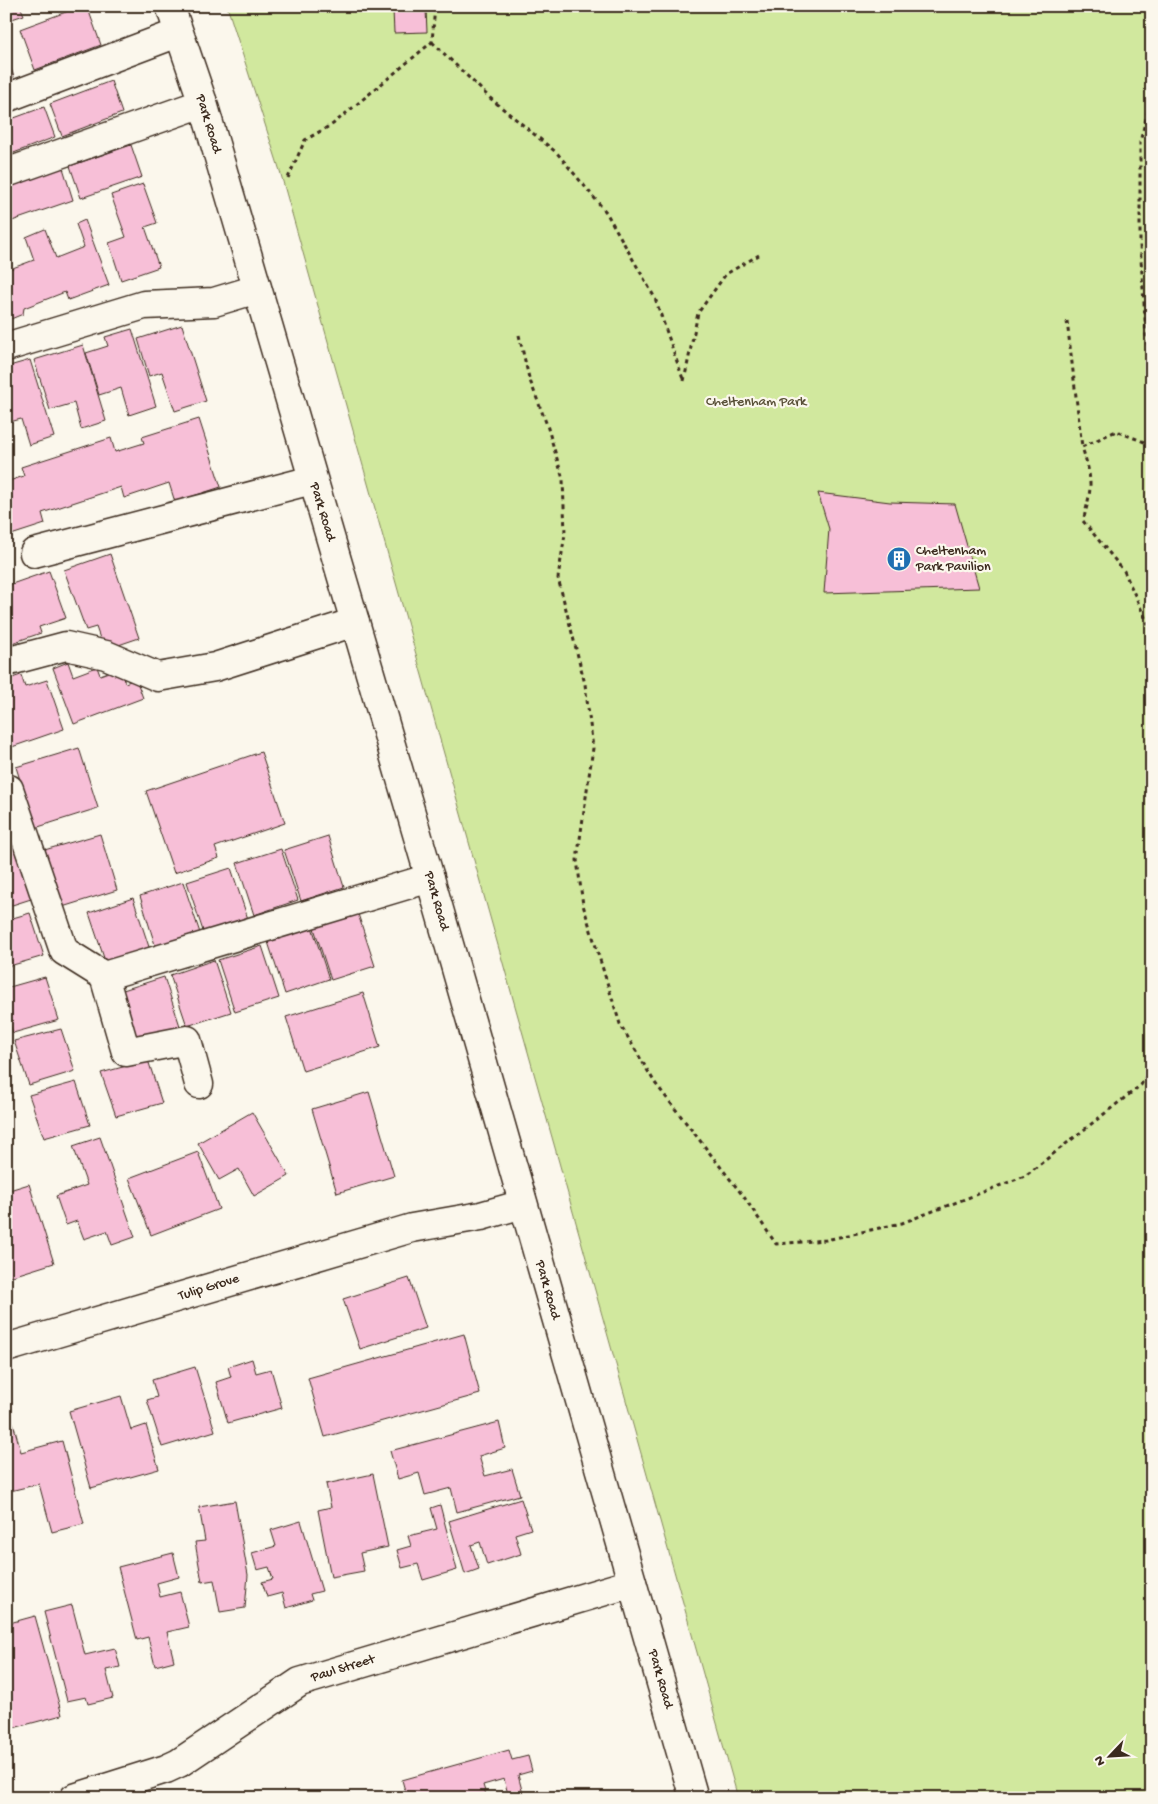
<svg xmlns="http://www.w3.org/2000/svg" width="1158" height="1804" font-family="'Gochi Hand',sans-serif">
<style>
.green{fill:#d1e89e;stroke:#86895e}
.building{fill:#f7bfd7;stroke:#3b2a1e}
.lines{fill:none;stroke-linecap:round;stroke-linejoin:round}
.minor-casing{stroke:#3b2a1e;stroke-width:31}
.path{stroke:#3b2a1e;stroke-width:3;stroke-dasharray:4 4;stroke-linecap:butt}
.minor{stroke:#fbf7ec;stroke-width:28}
.labels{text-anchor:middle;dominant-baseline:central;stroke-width:4.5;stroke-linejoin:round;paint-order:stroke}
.street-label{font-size:14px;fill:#3b2a1e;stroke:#fbf7ec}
.park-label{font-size:14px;fill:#595038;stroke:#fbf7ec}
.poi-label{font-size:14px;fill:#3b2a1e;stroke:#fbf7ec;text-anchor:start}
</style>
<rect width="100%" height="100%" fill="#fbf7ec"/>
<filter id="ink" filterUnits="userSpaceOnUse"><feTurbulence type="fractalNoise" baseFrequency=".02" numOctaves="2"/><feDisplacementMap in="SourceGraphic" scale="10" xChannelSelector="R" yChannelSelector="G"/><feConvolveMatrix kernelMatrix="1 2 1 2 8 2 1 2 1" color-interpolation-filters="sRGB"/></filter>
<g filter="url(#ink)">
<path class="green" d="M227 6H1152V1798H738L280 171Z"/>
<g class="building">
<path d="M6 6H20L24 15 6 21Z"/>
<path d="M82 6H87L101 45 35 70 20 29Z"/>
<path d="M426 9 427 32 394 33 393 10Z"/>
<path d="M6 55 14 77 6 80Z"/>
<path d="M111 81 122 113 62 136 50 104Z"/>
<path d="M44 107 55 137 6 156V121Z"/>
<path d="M131 145 142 177 81 198 70 166Z"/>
<path d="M63 168 73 200 12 221 6 203V187Z"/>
<path d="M143 184 157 223 145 227 159 267 121 280 109 243 126 237 111 195Z"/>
<path d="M85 220 109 285 68 300 65 292 24 308 23 314 6 321V259L10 269 34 260 26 237 45 229 56 258 84 247 76 224Z"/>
<path d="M182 325 206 401 175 411 162 372 149 376 138 339Z"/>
<path d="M132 329 156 406 129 415 121 388 99 395 86 353 108 346 105 337Z"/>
<path d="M83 345 106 421 81 429 74 403 50 410 34 360Z"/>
<path d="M30 360 54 437 29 445 21 419 6 423V367Z"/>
<path d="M199 419 221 487 175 502 169 483 124 498 121 487 42 513 45 524 8 536 6 529V482L24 476 21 467 111 438 115 452 144 443 142 437Z"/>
<path d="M818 493 890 502 955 504 979 588 824 593 829 529Z"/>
<path d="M110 554 139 638 104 650 96 627 86 630 64 570Z"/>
<path d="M49 571 66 618 39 627 41 633 6 645V586Z"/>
<path d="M68 662 73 676 97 667 100 675 120 668 125 683 136 679 143 698 74 724 53 668Z"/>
<path d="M21 675 25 687 47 680 64 729 6 749V680Z"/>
<path d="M79 748 98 808 35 828 16 767Z"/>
<path d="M261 752 285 823 215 847 219 858 174 873 146 791Z"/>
<path d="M8 831 31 899 6 907V832Z"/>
<path d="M100 834 117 890 59 908 41 851Z"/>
<path d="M328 836 344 887 301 901 284 850Z"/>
<path d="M281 849 298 900 254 915 237 863Z"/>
<path d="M231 868 248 919 204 934 187 882Z"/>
<path d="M183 882 200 933 156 948 140 896Z"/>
<path d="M133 898 150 950 106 964 89 913Z"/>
<path d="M30 913 44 956 6 967V920Z"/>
<path d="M358 914 375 966 331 980 314 928Z"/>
<path d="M312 927 329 979 285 994 268 942Z"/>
<path d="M262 946 279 998 235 1012 218 960Z"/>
<path d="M214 960 231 1012 187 1026 170 975Z"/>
<path d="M45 977 59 1020 13 1033 6 1013V988Z"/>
<path d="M164 977 181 1029 137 1043 120 991Z"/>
<path d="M363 993 380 1047 303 1071 286 1017Z"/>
<path d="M61 1029 75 1071 29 1085 14 1041Z"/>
<path d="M148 1060 162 1103 116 1116 101 1073Z"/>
<path d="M76 1082 90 1125 44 1138 29 1095Z"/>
<path d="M369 1092 394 1176 337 1193 312 1109Z"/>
<path d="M252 1112 289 1176 254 1196 239 1169 219 1180 198 1143Z"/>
<path d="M100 1137 135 1237 112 1245 107 1231 84 1239 77 1221 66 1225 56 1196 87 1185 73 1146Z"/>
<path d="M198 1152 219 1209 151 1235 129 1178Z"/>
<path d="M29 1184 54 1263 6 1278V1191Z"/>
<path d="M409 1278 426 1328 360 1349 343 1299Z"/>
<path d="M464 1334 480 1394 325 1437 308 1378Z"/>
<path d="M252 1359 256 1373 271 1369 282 1408 228 1423 216 1382 231 1377 228 1367Z"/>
<path d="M195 1367 215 1431 162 1447 147 1400 157 1397 152 1380Z"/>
<path d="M121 1396 131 1430 146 1425 159 1469 91 1488 69 1411Z"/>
<path d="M6 1412H10L21 1452 62 1441 84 1524 52 1532 39 1484 6 1492Z"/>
<path d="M499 1422 505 1448 479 1456 485 1476 512 1469 520 1495 457 1512 451 1488 425 1495 419 1473 398 1479 390 1451Z"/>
<path d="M373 1474 388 1547 360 1553 364 1571 331 1577 318 1510 331 1507 326 1484Z"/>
<path d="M521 1499 531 1529 515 1534 521 1554 487 1565 480 1542 471 1545 479 1569 465 1574 449 1521Z"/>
<path d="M235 1501 248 1575 245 1608 220 1612 214 1580 202 1582 195 1542 205 1541 199 1507Z"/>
<path d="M440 1505 457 1570 423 1580 418 1564 402 1568 397 1550 411 1546 408 1536 437 1529 431 1508Z"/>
<path d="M301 1521 322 1591 310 1594 312 1600 286 1608 282 1593 267 1597 262 1582 273 1579 269 1567 257 1570 252 1553 276 1546 271 1530Z"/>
<path d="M173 1553 179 1577 157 1583 160 1597 180 1592 189 1627 167 1632 174 1661 155 1666 148 1637 137 1640 118 1567Z"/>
<path d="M72 1605 85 1655 115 1648 120 1667 106 1670 113 1698 88 1704 86 1697 67 1701 44 1612Z"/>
<path d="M35 1616 62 1715 6 1730V1696H9L6 1685V1624Z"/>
<path d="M509 1750 512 1760 528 1756 532 1771 518 1775 524 1798H509L504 1779 483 1785 487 1798H407L402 1780Z"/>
</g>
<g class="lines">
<defs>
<g id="minor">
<path d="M170 6 203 103 430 878 694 1798"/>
<path d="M6 98 178 33"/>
<path d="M6 173 203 103"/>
<path d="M6 347 144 305 214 302 257 289"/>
<path d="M34 553 312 480"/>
<path d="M6 662 66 646 106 655 158 677 215 667 355 622"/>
<path d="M9 789 64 951 104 976 126 1052 187 1040 199 1084"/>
<path d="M104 976 430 878"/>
<path d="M6 1348 412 1228 481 1216 523 1204"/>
<path d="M74 1798 166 1769 179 1763 300 1682 632 1583"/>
</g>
</defs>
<use href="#minor" class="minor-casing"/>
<g class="path">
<path d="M432 42 490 98 557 153 606 212 655 298 684 382"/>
<path d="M1152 95 1140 142V245L1152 418"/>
<path d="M288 178 305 140 333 124 432 42 435 6"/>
<path d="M1067 321 1082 447"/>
<path d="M519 335 529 378 547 425 563 479 565 534 558 578 585 684 593 748 577 860 583 905 620 1024 655 1083 744 1197 776 1244 826 1240 902 1223 1025 1176 1141 1085 1152 1066"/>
<path d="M684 381 698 313 726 274 759 255"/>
<path d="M1152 445 1116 431 1082 447C1093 481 1092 488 1083 521L1124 571 1152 633"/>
</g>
<use href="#minor" class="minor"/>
</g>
</g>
<defs>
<symbol id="building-disc" viewBox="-11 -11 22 22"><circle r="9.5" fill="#1f6fb2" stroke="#fbf7ec"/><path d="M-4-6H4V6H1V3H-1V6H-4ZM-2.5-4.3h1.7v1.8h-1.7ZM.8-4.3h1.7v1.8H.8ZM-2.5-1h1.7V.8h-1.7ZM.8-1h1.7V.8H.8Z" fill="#fff"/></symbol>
</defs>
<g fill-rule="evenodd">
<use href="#building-disc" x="885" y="545" width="28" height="28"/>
</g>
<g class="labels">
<g class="street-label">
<text transform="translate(208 124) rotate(73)">Park Road</text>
<text transform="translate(322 512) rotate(73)">Park Road</text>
<text transform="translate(436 901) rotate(74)">Park Road</text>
<text transform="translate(209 1288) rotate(-17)">Tulip Grove</text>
<text transform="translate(547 1290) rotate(74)">Park Road</text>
<text transform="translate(343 1669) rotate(-17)">Paul Street</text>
<text transform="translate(660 1679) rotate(74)">Park Road</text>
</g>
<g class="park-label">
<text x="756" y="402">Cheltenham Park</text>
</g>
<g class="poi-label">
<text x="916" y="551">Cheltenham<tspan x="916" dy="16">Park Pavilion</tspan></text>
</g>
</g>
<rect width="1158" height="1804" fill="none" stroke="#fbf7ec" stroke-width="25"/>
<rect x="12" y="12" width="1133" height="1779" fill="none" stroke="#3b2a1e" stroke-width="2" filter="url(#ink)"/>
<g transform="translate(1110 1756) rotate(245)" stroke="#fbf7ec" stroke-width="4" paint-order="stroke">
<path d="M0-4L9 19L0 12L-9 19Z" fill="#3b2a1e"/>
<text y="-8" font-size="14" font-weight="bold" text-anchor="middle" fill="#3b2a1e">N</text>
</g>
</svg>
